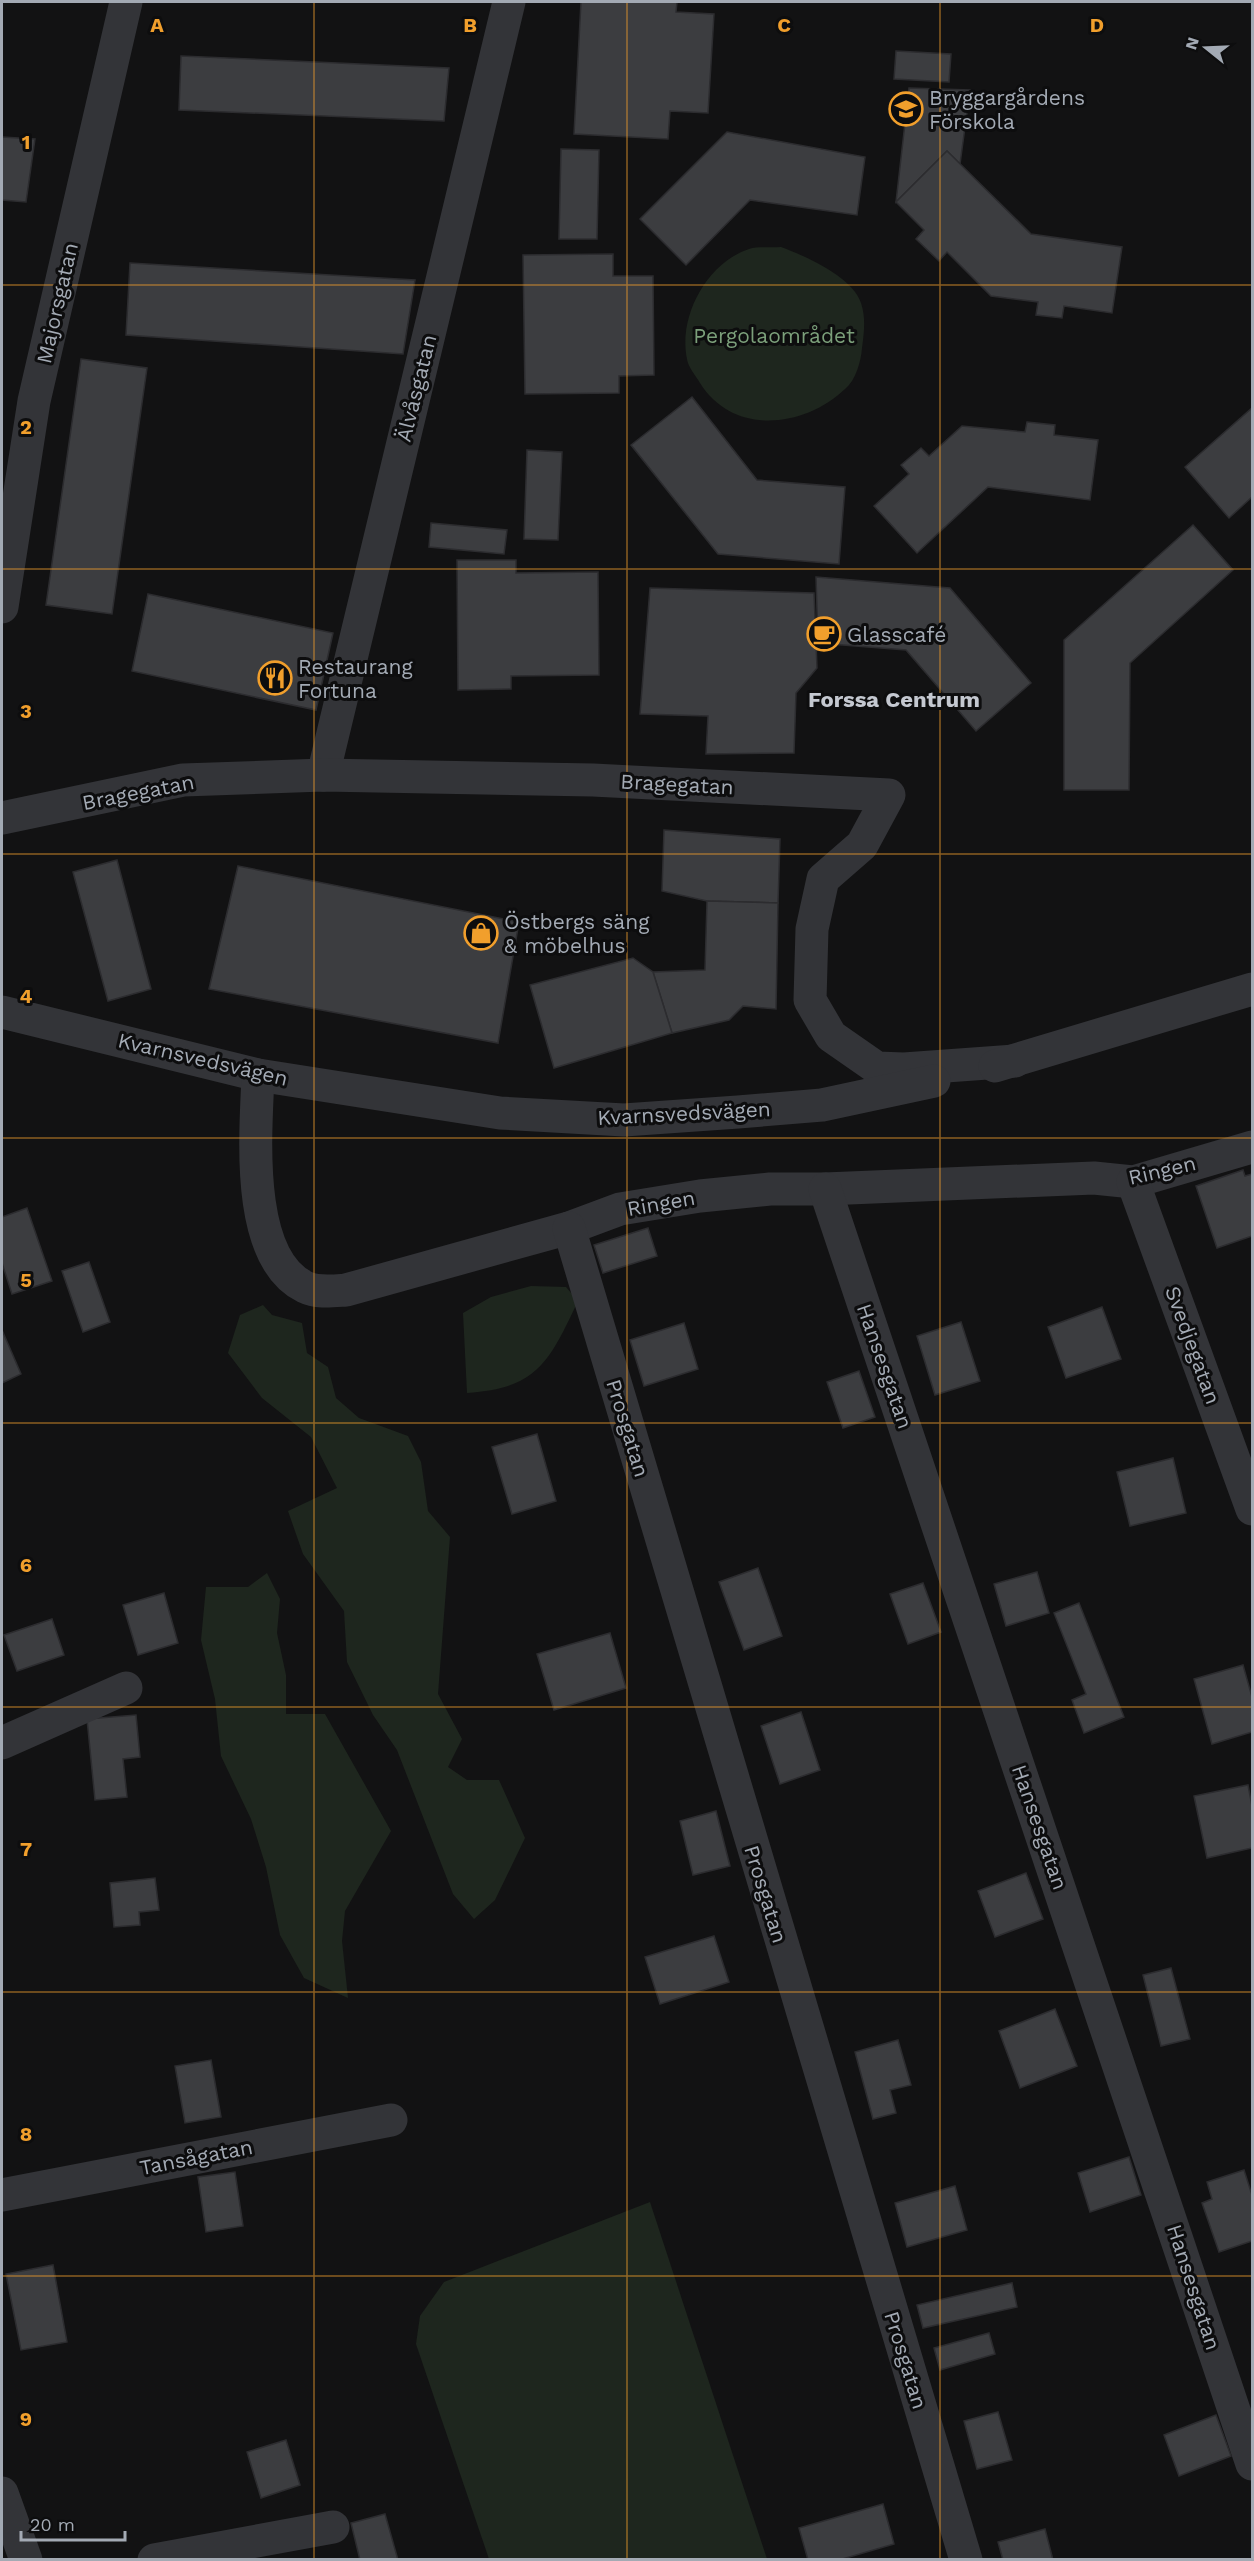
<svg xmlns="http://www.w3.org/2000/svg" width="1254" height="2561" font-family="'Work Sans',sans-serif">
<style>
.green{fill:#1e261e}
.building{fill:#3c3d40;stroke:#2c2c2f;stroke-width:1.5}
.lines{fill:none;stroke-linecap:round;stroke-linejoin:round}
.minor{stroke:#333438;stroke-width:33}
.grid{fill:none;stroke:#f19f2c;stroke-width:1.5;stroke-opacity:0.55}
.labels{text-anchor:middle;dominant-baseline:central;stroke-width:6;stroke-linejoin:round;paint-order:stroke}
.poi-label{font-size:21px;fill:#a3aab4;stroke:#0d0d0e;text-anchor:start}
.street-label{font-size:21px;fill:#a3aab4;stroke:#0d0d0e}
.park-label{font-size:21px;fill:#7b9f7a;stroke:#0d0d0e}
.neighbourhood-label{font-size:22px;font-weight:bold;fill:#c4c8d0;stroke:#0d0d0e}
.grid-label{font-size:20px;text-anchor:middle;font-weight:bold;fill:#f19f2c;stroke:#0d0d0e;stroke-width:6;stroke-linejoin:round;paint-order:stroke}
</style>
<rect width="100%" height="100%" fill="#121213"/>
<g class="green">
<path d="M781 247C805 256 853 277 861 303 866 318 864 333 862 348 861 361 856 380 845 389 804 428 733 436 700 383 696 376 688 367 687 359 678 316 707 263 749 249 758 246 771 248 781 247Z"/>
<path d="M531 1286 566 1287 578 1301C550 1360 538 1389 467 1393L463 1313 491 1297Z"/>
<path d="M263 1305 272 1315 302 1323 307 1353 328 1367 336 1398 359 1418 408 1436 421 1462 428 1511 450 1537 438 1694 462 1739 448 1767 467 1780H499L525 1838 495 1900 474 1919 453 1894 397 1750 373 1715 347 1662 344 1611 303 1554 288 1511 337 1488 311 1437 262 1398 228 1353 240 1315Z"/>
<path d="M267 1573 280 1599 277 1633 286 1675V1714H325L391 1831 345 1911 342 1941 348 1998 304 1978 280 1935 266 1867 251 1819 221 1756 215 1699 201 1640 206 1587H248Z"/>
<path d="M650 2202 767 2559H489L416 2344 420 2316 444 2282Z"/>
</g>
<g class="building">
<path d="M581 2H677L676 12 714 14 708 113 670 111 668 139 574 134Z"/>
<path d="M896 51 951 54 949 82 894 79Z"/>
<path d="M181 56 449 68 444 121 179 110Z"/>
<path d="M909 88 970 90 960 164 947 151 896 202Z"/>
<path d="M727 132 865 157 857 215 750 200 686 265 640 219Z"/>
<path d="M2 137 35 139 26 202 2 200Z"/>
<path d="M561 149 599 150 597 239H559Z"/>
<path d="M947 151 1031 234 1122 247 1112 313 1064 306 1062 318 1036 315 1038 302 991 296 947 252 939 261 916 239 924 230 896 202Z"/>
<path d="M613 254V276H653L654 375 619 376V393L525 394 523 255Z"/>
<path d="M130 263 415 280 403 354 126 335Z"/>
<path d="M81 359 147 368 112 614 46 605Z"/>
<path d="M692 397 757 480 845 487 839 564 718 554 631 445Z"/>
<path d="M1252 408V497L1229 518 1185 467Z"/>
<path d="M1027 422 1055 425 1054 435 1098 440 1090 500 988 487 917 553 874 506 909 474 901 465 921 448 929 456 962 426 1025 432Z"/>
<path d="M527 450 562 452 558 540 524 539Z"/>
<path d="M431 523 507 530 504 554 429 547Z"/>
<path d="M1193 525 1233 570 1130 663 1129 790H1064V640Z"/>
<path d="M457 560H516V573L598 572 599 675 511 676V689L458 690Z"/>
<path d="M816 577 950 588 1031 683 976 731 906 650 818 643Z"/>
<path d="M650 588 814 593 817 668 796 693 794 753 706 754 708 716 640 714Z"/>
<path d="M148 594 333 633 316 710 132 671Z"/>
<path d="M664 830 780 839 778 903 707 901 662 891Z"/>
<path d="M117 860 151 989 108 1001 73 872Z"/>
<path d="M238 866 519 922 498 1043 209 989Z"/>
<path d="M707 901 778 903 776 1009 743 1006 729 1020 672 1033 653 972 705 970Z"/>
<path d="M633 958 653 972 672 1033 554 1068 530 985Z"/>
<path d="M1243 1170 1245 1176 1252 1174V1236L1217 1248 1196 1186Z"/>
<path d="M27 1208 52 1281 12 1294 2 1263V1217Z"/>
<path d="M648 1228 657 1256 603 1273 594 1245Z"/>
<path d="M89 1262 110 1322 83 1332 62 1271Z"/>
<path d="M1102 1307 1121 1359 1066 1378 1048 1327Z"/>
<path d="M961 1322 980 1381 935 1395 917 1336Z"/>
<path d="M684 1323 698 1369 644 1386 630 1340Z"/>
<path d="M2 1330 21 1374 2 1383Z"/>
<path d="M859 1371 875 1417 843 1428 827 1382Z"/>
<path d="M537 1434 556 1501 512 1514 492 1447Z"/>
<path d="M1173 1458 1186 1513 1130 1526 1117 1472Z"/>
<path d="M758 1568 782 1636 744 1650 719 1582Z"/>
<path d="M1037 1572 1049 1613 1006 1626 994 1584Z"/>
<path d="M923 1583 941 1632 908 1644 890 1594Z"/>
<path d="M164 1593 178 1643 138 1655 123 1605Z"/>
<path d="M1079 1603 1124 1717 1084 1733 1072 1700 1086 1694 1054 1613Z"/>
<path d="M52 1619 64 1655 17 1671 4 1635Z"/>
<path d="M610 1633 626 1688 554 1710 537 1654Z"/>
<path d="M1243 1665 1252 1697V1732L1212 1744 1194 1679Z"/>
<path d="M801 1712 820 1770 780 1784 761 1726Z"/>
<path d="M136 1715 140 1757 123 1759 127 1797 95 1800 87 1719Z"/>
<path d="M1248 1785 1252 1806V1848L1207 1858 1194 1796Z"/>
<path d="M716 1811 730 1866 693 1875 680 1821Z"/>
<path d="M1026 1873 1043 1919 995 1937 978 1891Z"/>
<path d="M155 1878 159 1910 139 1912 140 1925 114 1927 110 1883Z"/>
<path d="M714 1936 729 1982 660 2004 645 1957Z"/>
<path d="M1171 1968 1190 2039 1161 2046 1143 1975Z"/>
<path d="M1055 2009 1077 2066 1020 2088 999 2031Z"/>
<path d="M898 2040 911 2085 890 2090 896 2113 873 2119 855 2052Z"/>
<path d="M211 2060 221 2117 185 2123 175 2066Z"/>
<path d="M1129 2157 1141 2195 1090 2212 1078 2173Z"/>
<path d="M1244 2170 1252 2195V2241L1219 2252 1202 2203 1212 2199 1207 2182Z"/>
<path d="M235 2172 243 2226 206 2232 198 2177Z"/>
<path d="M955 2186 967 2230 907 2247 895 2203Z"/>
<path d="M53 2265 67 2342 21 2350 6 2274Z"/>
<path d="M1012 2283 1017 2307 923 2328 917 2305Z"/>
<path d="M989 2333 995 2354 940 2370 934 2348Z"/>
<path d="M998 2412 1012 2460 977 2469 964 2421Z"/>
<path d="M1216 2415 1231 2456 1179 2476 1164 2435Z"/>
<path d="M286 2440 300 2485 261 2498 247 2452Z"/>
<path d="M883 2504 894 2544 839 2560H808L799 2528Z"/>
<path d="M385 2514 398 2560H360L351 2523Z"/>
<path d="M1045 2529 1053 2560H1003L998 2542Z"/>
</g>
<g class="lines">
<g class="minor">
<path d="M2 607 34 401 126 2"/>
<path d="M323 775 509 2"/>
<path d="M2 818 183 780 323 775 593 780 889 795 862 845 823 879 812 929 810 1000 831 1036 877 1068 904 1069 1015 1061"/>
<path d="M2 1012 258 1075 500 1113 624 1120 738 1112 822 1105 934 1081"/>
<path d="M995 1066 1252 989"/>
<path d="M258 1075C256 1131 244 1257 305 1287 317 1293 332 1291 346 1290L569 1228 620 1209 700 1196 770 1189H825L1094 1178 1133 1182 1252 1147"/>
<path d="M1133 1182 1252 1509"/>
<path d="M825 1189 1252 2464"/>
<path d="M569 1228 966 2560"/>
<path d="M2 1743 126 1688"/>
<path d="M2 2195 391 2120"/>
<path d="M2 2493 26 2560"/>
<path d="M154 2560 333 2527"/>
</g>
</g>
<path class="grid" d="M314 2V2560M627 2V2560M940 2V2560M2 285H1252M2 569H1252M2 854H1252M2 1138H1252M2 1423H1252M2 1707H1252M2 1992H1252M2 2276H1252"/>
<defs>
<symbol id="school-ring" viewBox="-11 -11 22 22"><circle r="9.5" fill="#0d0d0e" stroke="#f19f2c" stroke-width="1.5"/><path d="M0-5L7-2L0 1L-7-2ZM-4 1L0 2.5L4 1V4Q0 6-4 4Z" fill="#f19f2c"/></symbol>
<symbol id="cafe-ring" viewBox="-11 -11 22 22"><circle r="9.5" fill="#0d0d0e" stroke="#f19f2c" stroke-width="1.5"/><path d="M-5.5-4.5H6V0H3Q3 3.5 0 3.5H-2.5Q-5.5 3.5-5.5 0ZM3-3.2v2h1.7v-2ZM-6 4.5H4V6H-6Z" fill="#f19f2c"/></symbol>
<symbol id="restaurant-ring" viewBox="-11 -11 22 22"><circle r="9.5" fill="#0d0d0e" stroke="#f19f2c" stroke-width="1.5"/><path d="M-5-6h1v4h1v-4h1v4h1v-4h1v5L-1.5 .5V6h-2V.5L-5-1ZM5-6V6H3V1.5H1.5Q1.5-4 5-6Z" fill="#f19f2c"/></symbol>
<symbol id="shop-ring" viewBox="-11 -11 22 22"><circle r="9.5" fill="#0d0d0e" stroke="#f19f2c" stroke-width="1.5"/><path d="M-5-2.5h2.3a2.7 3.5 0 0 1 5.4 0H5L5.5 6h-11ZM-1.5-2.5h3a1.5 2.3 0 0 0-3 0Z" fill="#f19f2c"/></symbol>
</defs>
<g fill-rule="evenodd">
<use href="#school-ring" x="887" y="90" width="38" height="38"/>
<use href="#cafe-ring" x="805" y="615" width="38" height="38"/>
<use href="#restaurant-ring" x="256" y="659" width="38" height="38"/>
<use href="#shop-ring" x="462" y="914" width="38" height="38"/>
</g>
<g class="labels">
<g class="poi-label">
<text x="929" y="97">Bryggargårdens<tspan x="929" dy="24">Förskola</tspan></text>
<text x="847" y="634">Glasscafé</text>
<text x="298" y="666">Restaurang<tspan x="298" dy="24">Fortuna</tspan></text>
<text x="504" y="921">Östbergs säng<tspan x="504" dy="24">&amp; möbelhus</tspan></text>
</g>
<g class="street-label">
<text transform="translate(57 303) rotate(-77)">Majorsgatan</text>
<text transform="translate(416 388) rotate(-76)">Älvåsgatan</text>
<text transform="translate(677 784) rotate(3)">Bragegatan</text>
<text transform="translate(138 792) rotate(-11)">Bragegatan</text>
<text transform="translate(203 1059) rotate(13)">Kvarnsvedsvägen</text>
<text transform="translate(684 1113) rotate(-3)">Kvarnsvedsvägen</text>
<text transform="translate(1162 1170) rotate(-13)">Ringen</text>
<text transform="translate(661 1203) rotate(-10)">Ringen</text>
<text transform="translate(1193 1345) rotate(70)">Svedjegatan</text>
<text transform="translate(885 1366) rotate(71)">Hansesgatan</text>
<text transform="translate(628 1428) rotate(73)">Prosgatan</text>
<text transform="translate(1040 1827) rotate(71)">Hansesgatan</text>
<text transform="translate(766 1894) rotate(73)">Prosgatan</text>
<text transform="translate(196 2157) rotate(-11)">Tansågatan</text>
<text transform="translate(1194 2287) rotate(72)">Hansesgatan</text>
<text transform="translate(906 2360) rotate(73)">Prosgatan</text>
</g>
<g class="park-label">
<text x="774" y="335">Pergolaområdet</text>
</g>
<g class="neighbourhood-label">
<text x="894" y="699">Forssa Centrum</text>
</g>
</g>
<g class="grid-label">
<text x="157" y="32">A</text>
<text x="470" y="32">B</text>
<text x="784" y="32">C</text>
<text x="1097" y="32">D</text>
<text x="26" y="149">1</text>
<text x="26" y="434">2</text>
<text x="26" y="718">3</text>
<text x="26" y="1003">4</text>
<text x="26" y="1287">5</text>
<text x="26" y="1572">6</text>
<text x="26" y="1856">7</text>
<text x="26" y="2141">8</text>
<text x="26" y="2426">9</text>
</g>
<rect width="1254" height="2561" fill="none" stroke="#a3aab4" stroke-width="6"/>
<g transform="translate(1206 48) rotate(288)" stroke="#0d0d0e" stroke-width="4.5" paint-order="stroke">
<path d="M0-4.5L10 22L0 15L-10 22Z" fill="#a3aab4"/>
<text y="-9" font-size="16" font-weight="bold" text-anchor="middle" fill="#a3aab4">N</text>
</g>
<path d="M21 2531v9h104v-9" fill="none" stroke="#a3aab4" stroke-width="3"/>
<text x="30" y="2531" font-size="18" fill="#a3aab4" stroke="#0d0d0e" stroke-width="4.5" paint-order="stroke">20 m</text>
</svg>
